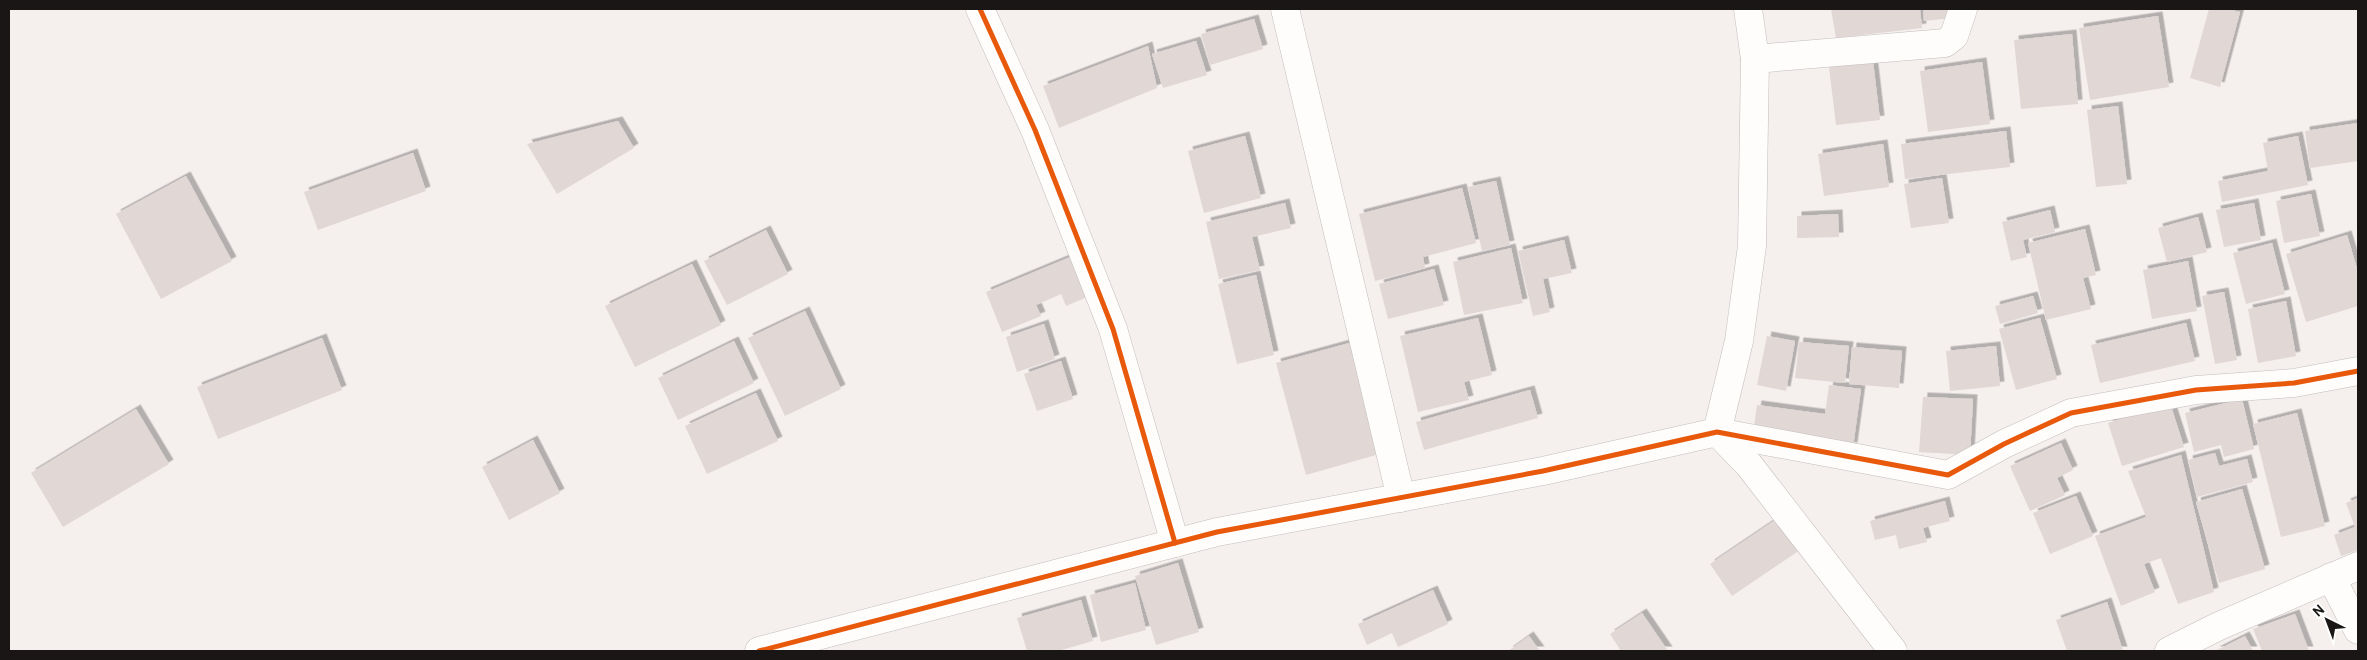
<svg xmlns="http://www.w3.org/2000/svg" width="2367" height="660" font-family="Overpass,sans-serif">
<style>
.building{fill:#e1d7d5;filter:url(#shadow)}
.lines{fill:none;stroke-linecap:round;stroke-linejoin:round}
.minor-casing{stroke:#c2bebc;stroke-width:29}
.minor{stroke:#fefdfc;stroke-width:28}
.cycleway-casing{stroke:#fefefe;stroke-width:8}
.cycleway{stroke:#e8590c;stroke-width:5}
</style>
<defs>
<filter id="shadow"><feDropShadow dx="4.5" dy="-4.5" stdDeviation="0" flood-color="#0004"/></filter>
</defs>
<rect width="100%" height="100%" fill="#f5efee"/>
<g class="building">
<path d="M1831 9H1920L1922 28 1836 38Z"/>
<path d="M1923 9H1952L1953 18 1924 21Z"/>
<path d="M2209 9H2227L2240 12 2220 87 2190 78Z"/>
<path d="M2158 16 2169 87 2090 100 2079 28Z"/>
<path d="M1254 19 1263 49 1210 65 1201 34Z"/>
<path d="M2072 34 2078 104 2021 109 2014 40Z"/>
<path d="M1196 41 1207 75 1163 88 1152 54Z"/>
<path d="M1148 46 1157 88 1059 128 1043 86Z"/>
<path d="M1873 61 1880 120 1836 125 1829 67Z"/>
<path d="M1982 62 1990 124 1928 132 1920 71Z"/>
<path d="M2118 106 2127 184 2096 187 2087 110Z"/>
<path d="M618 121 634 148 557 194 527 144Z"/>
<path d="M2358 123V161L2310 168 2305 131Z"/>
<path d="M2006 131 2010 167 1905 179 1901 144Z"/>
<path d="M1245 136 1261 198 1204 213 1188 151Z"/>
<path d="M2298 136 2308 185 2222 202 2218 181 2268 171 2263 143Z"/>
<path d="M1883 144 1889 187 1824 196 1818 154Z"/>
<path d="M413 153 426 191 318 230 304 192Z"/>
<path d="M186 176 232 261 161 299 116 214Z"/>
<path d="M1942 178 1949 223 1911 228 1904 184Z"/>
<path d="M1496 181 1510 245 1482 251 1468 187Z"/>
<path d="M1462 188 1476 243 1423 257 1425 268 1375 281 1359 214Z"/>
<path d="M2311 194 2320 236 2284 243 2276 201Z"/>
<path d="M1285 203 1291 228 1252 237 1260 270 1219 279 1206 222Z"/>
<path d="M2254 203 2261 240 2224 247 2216 210Z"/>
<path d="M2050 210 2055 232 2023 240 2027 257 2011 261 2002 222Z"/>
<path d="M1838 214 1839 237 1797 238V216Z"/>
<path d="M2198 217 2207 252 2167 262 2158 228Z"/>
<path d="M2085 229 2096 275 2083 278 2091 309 2046 320 2028 243Z"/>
<path d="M766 230 788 274 727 305 704 261Z"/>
<path d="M2347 235 2358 272V306L2306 322 2286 254Z"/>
<path d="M1564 240 1572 273 1543 279 1550 312 1533 316 1518 251Z"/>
<path d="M2272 243 2285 294 2246 304 2233 253Z"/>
<path d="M1511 248 1523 303 1464 315 1453 262Z"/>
<path d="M1075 255 1092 295 1066 306 1061 294 1036 305 1041 316 1002 332 986 292Z"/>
<path d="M2188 261 2197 311 2152 319 2143 270Z"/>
<path d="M692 264 721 325 635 367 605 306Z"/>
<path d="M1434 269 1444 305 1388 319 1379 284Z"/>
<path d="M1256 275 1274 355 1237 364 1218 284Z"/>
<path d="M2224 292 2237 360 2215 364 2202 296Z"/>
<path d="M2033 296 2038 313 2000 324 1995 306Z"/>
<path d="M2286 301 2296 356 2258 363 2248 309Z"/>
<path d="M805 311 841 389 785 416 748 338Z"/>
<path d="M1478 318 1492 375 1464 382 1469 400 1418 412 1400 336Z"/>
<path d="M2040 318 2057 379 2016 390 1999 329Z"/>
<path d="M2186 323 2195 361 2100 383 2091 345Z"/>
<path d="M1044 324 1055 359 1017 372 1006 337Z"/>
<path d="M1767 336 1795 341 1786 391 1757 385Z"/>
<path d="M322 338 342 390 218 439 197 387Z"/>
<path d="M734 341 754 383 678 420 658 378Z"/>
<path d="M1353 342 1383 453 1306 475 1276 363Z"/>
<path d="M1799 342 1849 346 1845 383 1795 378Z"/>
<path d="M1996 346 2000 386 1950 391 1946 351Z"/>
<path d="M1852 347 1902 351 1899 388 1849 384Z"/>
<path d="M1061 361 1073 399 1037 411 1024 374Z"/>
<path d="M1829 385 1861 389 1853 447 1753 433 1757 405 1825 414Z"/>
<path d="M1530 390 1538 418 1424 450 1416 422Z"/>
<path d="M756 393 778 441 707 474 685 426Z"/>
<path d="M1923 397 1973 399 1970 455 1919 452Z"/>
<path d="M2242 399 2254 449 2224 457 2221 445 2194 452 2185 413Z"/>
<path d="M2170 403 2184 447 2122 466 2108 423Z"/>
<path d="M136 409 169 464 63 527 31 473Z"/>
<path d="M2297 413 2325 526 2281 537 2253 424Z"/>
<path d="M533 440 560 493 509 520 482 467Z"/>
<path d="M2061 443 2073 470 2057 478 2065 495 2030 511 2010 466Z"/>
<path d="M2215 453 2219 466 2247 459 2253 482 2197 497 2188 460Z"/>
<path d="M2181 455 2214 592 2178 604 2161 558 2144 564 2155 592 2121 606 2095 536 2146 517 2128 471Z"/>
<path d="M2242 489 2265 569 2219 583 2196 502Z"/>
<path d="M2076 496 2093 536 2050 554 2033 513Z"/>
<path d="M2358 498V550L2341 556 2334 535 2355 527 2346 503Z"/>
<path d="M1945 501 1950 521 1923 528 1927 542 1899 549 1896 535 1875 540 1870 521Z"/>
<path d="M1784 514 1806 546 1732 596 1710 564Z"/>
<path d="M1178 563 1199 632 1156 645 1135 576Z"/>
<path d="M1135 583 1146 630 1101 642 1090 595Z"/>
<path d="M1433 590 1448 624 1398 647 1392 633 1367 645 1358 624Z"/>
<path d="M1081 600 1093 641 1058 651H1027L1017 618Z"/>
<path d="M2107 602 2123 651H2067L2056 620Z"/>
<path d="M1642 613 1668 651H1621L1610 634Z"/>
<path d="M2295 614 2309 651H2262L2253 629Z"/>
<path d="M1529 636 1540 651H1508Z"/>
<path d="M2245 636 2253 651H2215Z"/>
</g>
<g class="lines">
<defs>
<g id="minor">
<path d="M980 9 1035 130 1113 329 1175 543"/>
<path d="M1285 9 1401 498"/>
<path d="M1755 59 1945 43 1954 36 1963 9"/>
<path d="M1717 432 1739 341 1752 246 1755 59 1748 9"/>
<path d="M1717 432 1749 465 1893 651"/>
<path d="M2331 577 2358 630"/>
<path d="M759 651 1217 532 1543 471 1717 432 1948 475 2004 444 2071 413 2196 390 2294 383 2358 371"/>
<path d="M2169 651 2219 626 2358 566"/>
</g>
</defs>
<use href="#minor" class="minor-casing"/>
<use href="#minor" class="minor"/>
<defs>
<g id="cycleway">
<path d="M980 9 1035 130 1113 329 1175 543"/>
<path d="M759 651 1217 532 1543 471 1717 432 1948 475 2004 444 2071 413 2196 390 2294 383 2358 371"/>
</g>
</defs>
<use href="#cycleway" class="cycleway-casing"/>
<use href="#cycleway" class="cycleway"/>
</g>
<rect width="2367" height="660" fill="none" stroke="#191615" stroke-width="20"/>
<g transform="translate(2327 620) rotate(318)" stroke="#fefefe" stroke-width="4" paint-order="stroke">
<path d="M0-4L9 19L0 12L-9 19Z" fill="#191615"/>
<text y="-8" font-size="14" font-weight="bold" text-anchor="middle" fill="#191615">N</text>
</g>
</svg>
